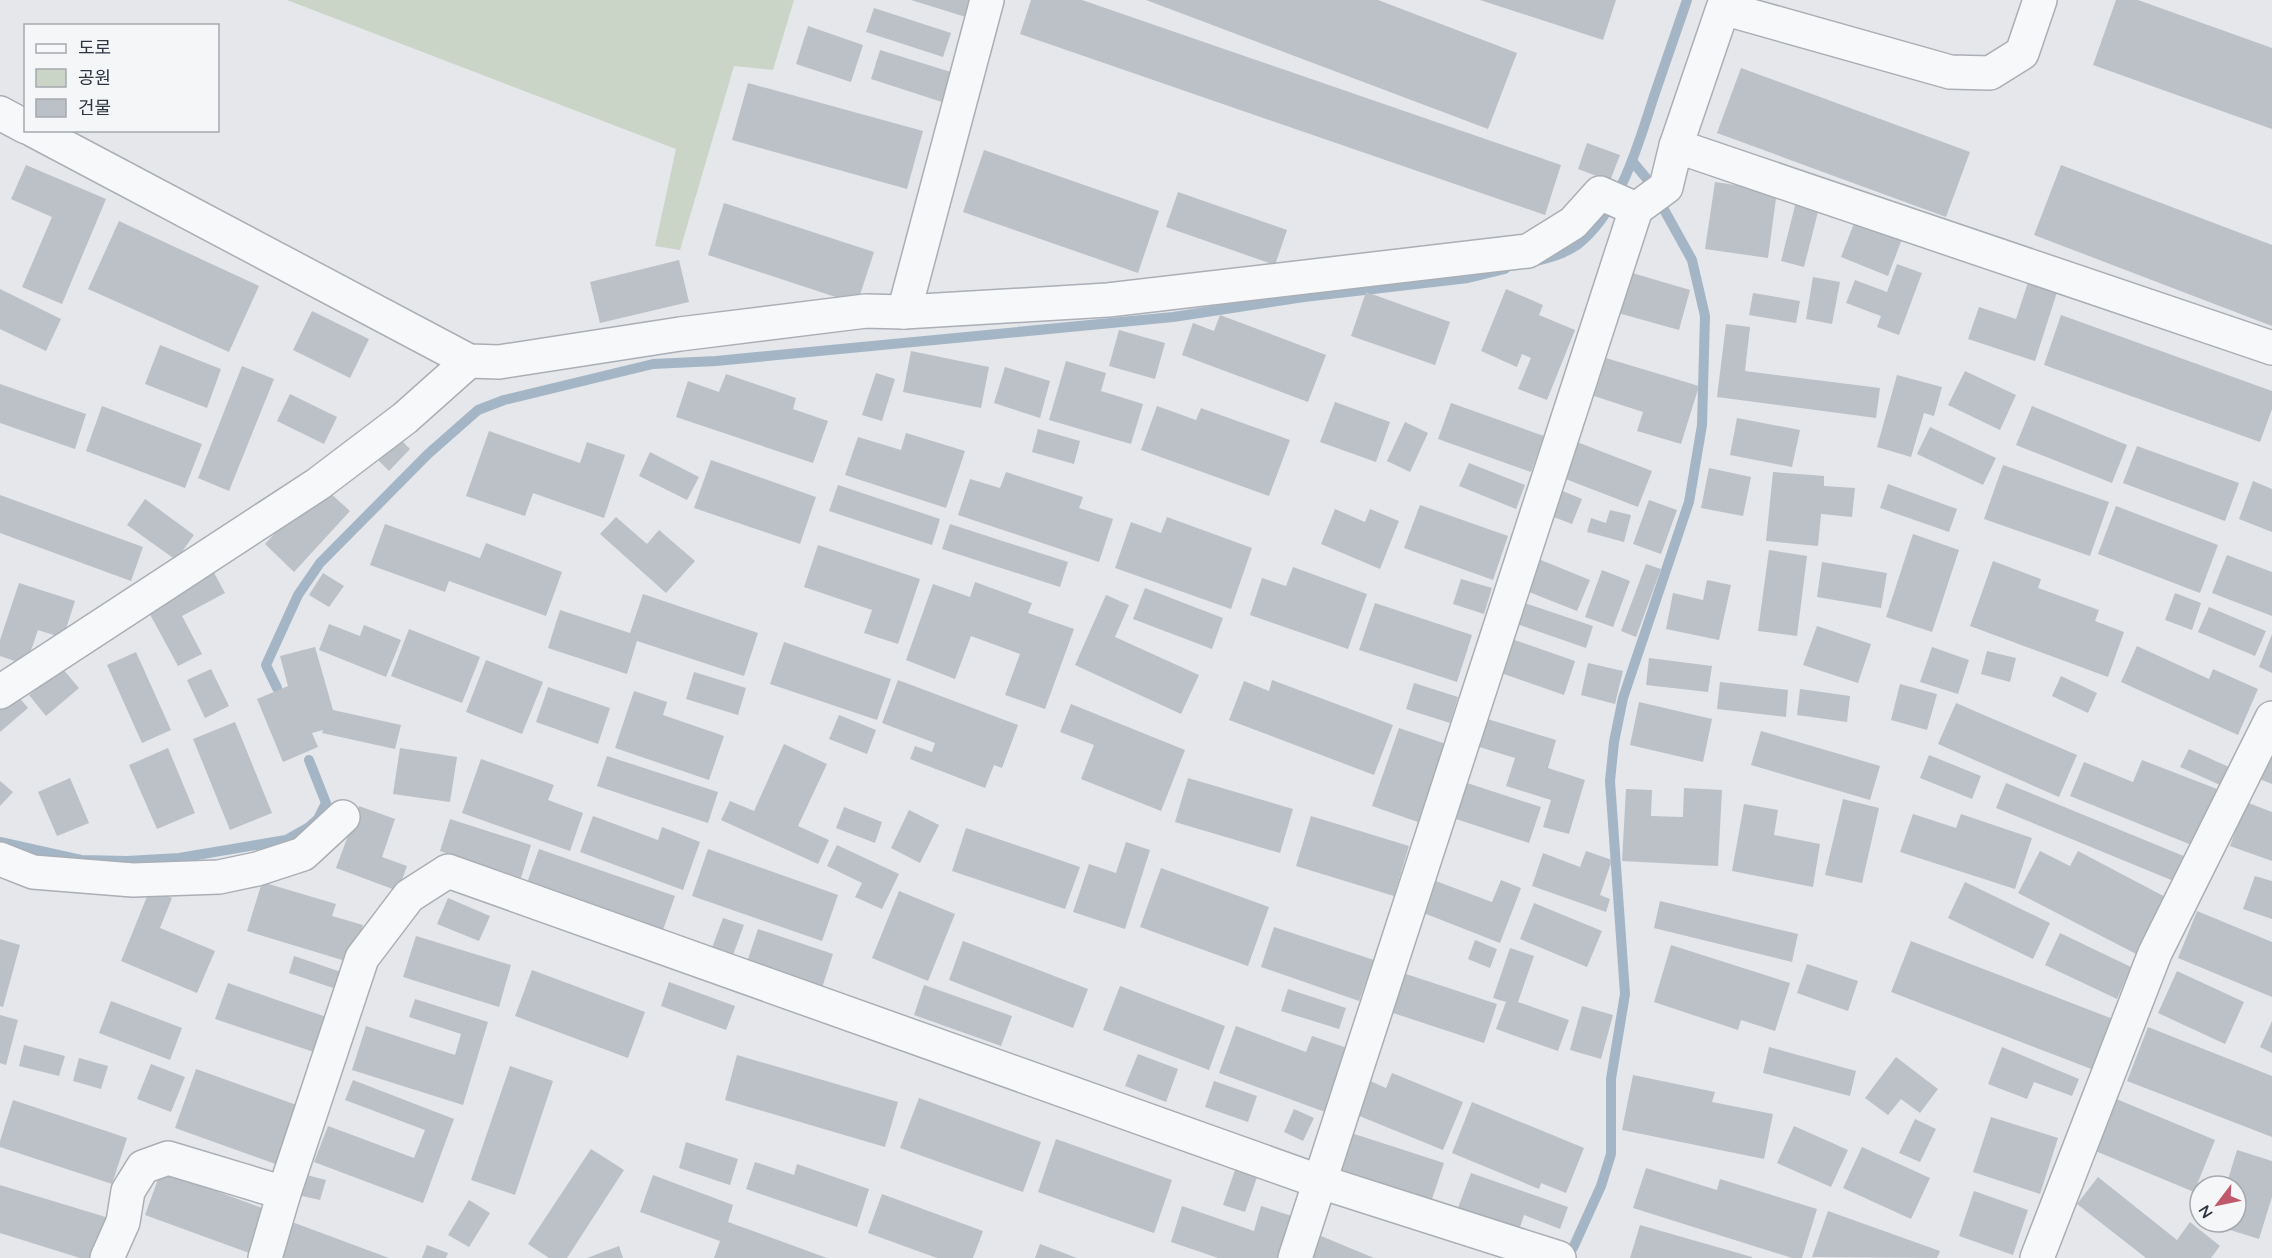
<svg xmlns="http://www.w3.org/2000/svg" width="2272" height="1258" font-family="Quicksand,'Noto Sans KR',sans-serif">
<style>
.green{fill:#cad4c7}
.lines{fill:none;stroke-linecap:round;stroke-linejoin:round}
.stream{stroke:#a4b6c6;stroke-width:10}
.building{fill:#bcc1c7}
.street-casing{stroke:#aaaeb5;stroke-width:36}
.street{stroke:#f7f8f9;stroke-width:33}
</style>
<rect width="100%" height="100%" fill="#e5e7eb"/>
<path class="green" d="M287 0H794L773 70 734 66 680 250 655 246 676 149Z"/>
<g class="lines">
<g class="stream">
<path d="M1535 261C1550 258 1564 254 1577 245 1620 211 1638 145 1654 96 1665 64 1676 32 1687 0"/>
<path d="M277 688 266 665 298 595 320 563 428 454 478 410 504 400 653 364 716 361 1173 317 1304 297 1468 278 1505 269"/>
<path d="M0 842 81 860 127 861 179 858 286 840 309 827 318 819 326 803 309 760"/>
<path d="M1573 1248 1601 1186 1611 1154V1079L1625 994 1610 781 1614 742 1623 698 1689 502 1702 425 1705 316 1692 260 1647 179 1632 161"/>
</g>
</g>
<g class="building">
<path d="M911 0H974L969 18Z"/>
<path d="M1031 0H1082L1561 165 1545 215 1020 34Z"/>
<path d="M1146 0H1378L1517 53 1488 129Z"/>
<path d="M1480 0H1616L1603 40Z"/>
<path d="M2116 0H2138L2272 48V129L2093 65Z"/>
<path d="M874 8 951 33 943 57 866 32Z"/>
<path d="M808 26 863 45 851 82 796 64Z"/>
<path d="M880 50 951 72 942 102 871 79Z"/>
<path d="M1741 68 1970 152 1946 217 1717 133Z"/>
<path d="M748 83 923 131 907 189 732 140Z"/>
<path d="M1587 143 1620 155 1610 181 1578 169Z"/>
<path d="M984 150 1159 211 1138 273 963 212Z"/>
<path d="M26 165 106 199 62 304 22 287 52 217 11 199Z"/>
<path d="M2061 165 2272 245V326L2034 235Z"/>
<path d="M1715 182 1777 191 1768 258 1705 249Z"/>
<path d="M1178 192 1287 230 1275 265 1166 227Z"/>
<path d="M1797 198 1820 204 1804 267 1781 261Z"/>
<path d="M724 203 874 252 857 304 708 255Z"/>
<path d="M1858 213 1905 231 1888 276 1841 257Z"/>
<path d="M119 221 259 286 229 352 88 289Z"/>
<path d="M679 260 689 302 600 323 590 282Z"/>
<path d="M1897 264 1922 273 1899 335 1877 327 1881 316 1846 303 1855 280 1887 292Z"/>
<path d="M1629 272 1690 290 1679 330 1618 313Z"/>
<path d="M2030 276 2059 286 2035 361 1968 339 1979 307 2016 319Z"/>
<path d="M1813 277 1840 282 1832 324 1806 319Z"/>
<path d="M0 289 61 319 46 351 0 329Z"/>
<path d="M1506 289 1543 305 1539 315 1575 330 1547 400 1518 389 1531 358 1522 354 1517 367 1481 351Z"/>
<path d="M1366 292 1450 322 1435 365 1351 336Z"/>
<path d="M1753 293 1800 301 1796 323 1749 315Z"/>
<path d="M312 311 369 339 350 378 293 350Z"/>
<path d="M1220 315 1326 355 1308 402 1182 355 1193 323 1214 331Z"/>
<path d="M2061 315 2272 391V409L2260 442 2044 365Z"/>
<path d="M1726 324 1750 327 1745 371 1880 388 1876 418 1717 397Z"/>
<path d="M1119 330 1165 343 1155 379 1109 366Z"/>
<path d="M160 345 221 369 207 408 145 384Z"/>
<path d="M911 351 989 367 981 408 903 392Z"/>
<path d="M1606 358 1699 386 1681 444 1637 431 1643 412 1594 396Z"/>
<path d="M1066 361 1106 373 1101 391 1143 404 1131 444 1049 420Z"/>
<path d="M242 366 274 379 229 491 198 478Z"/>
<path d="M1005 367 1050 381 1040 418 994 403Z"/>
<path d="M1965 371 2016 395 2000 430 1948 405Z"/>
<path d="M876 373 895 379 882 421 862 415Z"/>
<path d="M726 374 796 398 793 409 828 421 813 463 676 417 688 381 719 392Z"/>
<path d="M1897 375 1942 387 1934 416 1924 413 1911 457 1877 447Z"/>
<path d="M0 384 86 414 75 449 0 423Z"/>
<path d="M290 394 337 417 324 444 277 421Z"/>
<path d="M1335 402 1390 422 1376 462 1320 442Z"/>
<path d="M1451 403 1544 436 1531 472 1438 439Z"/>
<path d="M102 406 202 444 185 488 86 451Z"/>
<path d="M1157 406 1196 420 1201 408 1290 440 1269 496 1141 450Z"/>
<path d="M2032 406 2127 445 2112 483 2016 445Z"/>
<path d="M1737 418 1800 430 1792 467 1730 455Z"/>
<path d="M1405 422 1428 433 1410 472 1387 461Z"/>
<path d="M1930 427 1996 458 1983 485 1917 454Z"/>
<path d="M1038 429 1080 441 1074 464 1032 452Z"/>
<path d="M489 431 580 463 587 442 625 455 604 518 533 493 525 516 466 496Z"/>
<path d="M906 433 965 451 946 508 845 475 858 437 901 450Z"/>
<path d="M396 435 410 449 389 471 375 457Z"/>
<path d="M1577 442 1652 471 1638 507 1563 478Z"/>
<path d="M2137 446 2239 483 2225 521 2123 483Z"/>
<path d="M650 452 699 477 687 500 639 476Z"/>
<path d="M711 460 816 497 800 544 694 508Z"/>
<path d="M1469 463 1525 485 1516 509 1459 486Z"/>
<path d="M2003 465 2109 502 2090 556 1984 519Z"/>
<path d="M1709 468 1751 477 1743 516 1701 508Z"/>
<path d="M1006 472 1083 497 1079 508 1113 519 1099 562 958 515 970 479 1000 488Z"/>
<path d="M1773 472 1824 476V486L1855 488 1852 517 1821 514 1818 546 1766 541Z"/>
<path d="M2253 481 2272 489V532L2239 519Z"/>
<path d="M320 484 350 511 294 572 265 544Z"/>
<path d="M1888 484 1957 509 1949 532 1880 508Z"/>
<path d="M838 485 940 519 932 545 829 511Z"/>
<path d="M1553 487 1582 499 1572 524 1543 513Z"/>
<path d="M0 495 143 547 131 581 0 533Z"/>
<path d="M145 499 194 535 176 560 127 525Z"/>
<path d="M1649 500 1677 510 1661 554 1633 544Z"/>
<path d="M1420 505 1508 536 1493 580 1404 548Z"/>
<path d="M2116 506 2218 545 2200 593 2098 554Z"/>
<path d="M1335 509 1365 522 1370 509 1399 521 1380 569 1321 544Z"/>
<path d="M1610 510 1631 515 1624 542 1587 532 1591 518 1606 523Z"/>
<path d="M616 517 647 544 659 530 695 561 666 593 600 534Z"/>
<path d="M1167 517 1252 548 1231 609 1115 568 1131 522 1161 533Z"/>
<path d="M385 524 480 558 486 543 562 572 546 616 449 581 445 592 370 565Z"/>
<path d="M950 524 1068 562 1060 587 942 549Z"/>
<path d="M1913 534 1959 550 1932 632 1886 617Z"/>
<path d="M818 545 920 579 898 644 864 633 872 610 804 587Z"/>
<path d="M1769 550 1807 556 1797 636 1758 631Z"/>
<path d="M2227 555 2272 572V616L2212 593Z"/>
<path d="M1536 558 1590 580 1577 611 1524 590Z"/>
<path d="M1993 561 2041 579 2038 588 2099 610 2095 621 2124 632 2108 677 1970 626Z"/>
<path d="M1822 562 1887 573 1881 608 1817 597Z"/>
<path d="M1646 564 1661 569 1636 637 1621 631Z"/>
<path d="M1293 567 1367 594 1348 649 1250 615 1262 578 1286 586Z"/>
<path d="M1602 570 1630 581 1613 627 1585 617Z"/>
<path d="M213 571 225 593 182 616 202 654 178 666 146 607Z"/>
<path d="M323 573 344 586 329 607 309 595Z"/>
<path d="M1461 579 1492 588 1484 614 1453 604Z"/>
<path d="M1707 580 1731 585 1719 640 1666 629 1673 593 1703 600Z"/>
<path d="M975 582 1032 603 1028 613 1074 629 1045 709 1005 695 1020 654 971 636 955 679 906 660 933 584 970 597Z"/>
<path d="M19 583 75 601 63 638 38 630 26 665 0 656V640Z"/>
<path d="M1145 588 1223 618 1212 649 1133 619Z"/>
<path d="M2175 593 2201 603 2192 630 2165 620Z"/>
<path d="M643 594 758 633 744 676 637 641 627 674 548 648 560 610 630 633Z"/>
<path d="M1106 595 1129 605 1115 637 1199 675 1181 714 1075 665Z"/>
<path d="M1519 601 1593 626 1586 648 1511 622Z"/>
<path d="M1375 603 1472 635 1457 682 1359 650Z"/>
<path d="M2209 607 2266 631 2255 656 2198 632Z"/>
<path d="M329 624 360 636 364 625 401 640 386 677 319 650Z"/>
<path d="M1817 626 1871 644 1858 683 1803 665Z"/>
<path d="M409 629 480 657 462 703 391 676Z"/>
<path d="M2272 634V673L2259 667Z"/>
<path d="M1506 637 1575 661 1564 695 1495 671Z"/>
<path d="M784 642 891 679 877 720 770 684Z"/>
<path d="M2137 646 2209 679 2213 669 2258 689 2238 735 2121 682Z"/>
<path d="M315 647 333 710 401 725 395 749 322 733 323 730 312 733 318 747 283 762 257 699 288 686 280 656Z"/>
<path d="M1932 647 1969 660 1958 694 1920 682Z"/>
<path d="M1987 651 2016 658 2010 682 1981 674Z"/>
<path d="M136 652 171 730 142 743 107 665Z"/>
<path d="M1649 658 1712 666 1708 692 1646 685Z"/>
<path d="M486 660 543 682 522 734 466 712Z"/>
<path d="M1588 663 1623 671 1615 704 1581 695Z"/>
<path d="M62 668 79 688 46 716 29 695Z"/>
<path d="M211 669 229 706 205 718 187 680Z"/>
<path d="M694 672 746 688 738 715 686 699Z"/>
<path d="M2061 676 2097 693 2088 713 2052 696Z"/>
<path d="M898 680 1018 725 1002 768 994 765 985 788 910 759 915 746 932 752 935 743 882 723Z"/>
<path d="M1272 680 1393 725 1374 775 1229 720 1244 681 1269 691Z"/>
<path d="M1720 682 1788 690 1786 717 1717 709Z"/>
<path d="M1414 683 1458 697 1450 723 1406 709Z"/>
<path d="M1900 684 1937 694 1927 730 1891 720Z"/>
<path d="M548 687 610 708 598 744 536 722Z"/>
<path d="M12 689 28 708 0 732V699Z"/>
<path d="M1800 689 1850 696 1847 722 1797 715Z"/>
<path d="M634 691 667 702 663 715 724 736 709 780 615 748Z"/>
<path d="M1639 702 1712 719 1703 762 1630 745Z"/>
<path d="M1956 703 2077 755 2059 797 1938 744Z"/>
<path d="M1071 704 1185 750 1161 811 1081 779 1094 745 1060 732Z"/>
<path d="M839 715 876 730 867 754 829 739Z"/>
<path d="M1481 717 1556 740 1548 768 1585 780 1569 834 1543 827 1551 800 1506 786 1515 758 1473 745Z"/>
<path d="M235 722 272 813 230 830 193 739Z"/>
<path d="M1399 728 1446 744 1418 822 1372 806Z"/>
<path d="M1761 731 1880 766 1870 800 1751 765Z"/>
<path d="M784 744 827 764 798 826 829 840 818 864 721 820 730 801 754 811Z"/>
<path d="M168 748 195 813 157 829 129 765Z"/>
<path d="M400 748 457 757 450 802 393 794Z"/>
<path d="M2189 749 2229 767 2220 785 2180 767Z"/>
<path d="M2266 754 2272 756V784L2257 778Z"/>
<path d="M1929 755 1981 776 1972 799 1920 778Z"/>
<path d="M607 756 718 792 708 823 597 786Z"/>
<path d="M481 759 554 785 548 800 583 813 570 851 462 813Z"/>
<path d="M2142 760 2217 789 2194 846 2070 796 2084 762 2133 782Z"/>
<path d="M70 778 89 823 57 836 38 792Z"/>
<path d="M1188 778 1293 809 1280 853 1175 822Z"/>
<path d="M0 781 13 792 0 806Z"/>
<path d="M1461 781 1541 807 1529 843 1450 817Z"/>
<path d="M2006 783 2186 857 2176 882 1996 808Z"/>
<path d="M1684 788 1722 790 1718 866 1622 861 1626 789 1652 790 1651 816 1683 817Z"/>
<path d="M1843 799 1879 808 1862 883 1825 875Z"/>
<path d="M2246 802 2272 812V861L2230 846Z"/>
<path d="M1744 804 1778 810 1774 835 1820 844 1813 887 1732 871Z"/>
<path d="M359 806 395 819 382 857 407 866 398 891 336 868Z"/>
<path d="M844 807 882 822 875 843 836 828Z"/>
<path d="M909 810 939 825 920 863 891 848Z"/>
<path d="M1913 814 1956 828 1961 814 2032 838 2015 889 1900 852Z"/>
<path d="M593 816 658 840 662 827 700 842 683 890 580 852Z"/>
<path d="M1311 816 1409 846 1394 896 1296 866Z"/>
<path d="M450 819 531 845 521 878 440 851Z"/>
<path d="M966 828 1080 867 1065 909 952 871Z"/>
<path d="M1126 842 1150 850 1125 929 1073 912 1089 864 1116 873Z"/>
<path d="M837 845 899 874 882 909 855 897 862 883 827 866Z"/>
<path d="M539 849 675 896 663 930 527 883Z"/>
<path d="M708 849 838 895 822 941 692 896Z"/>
<path d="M1586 851 1612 860 1600 895 1610 899 1606 912 1532 886 1543 853 1580 867Z"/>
<path d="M2040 851 2070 866 2078 851 2171 900 2142 957 2018 893Z"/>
<path d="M1161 868 1269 907 1248 966 1140 927Z"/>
<path d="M2255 876 2272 881V919L2243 909Z"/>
<path d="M1433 880 1492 902 1501 880 1521 888 1500 943 1421 912Z"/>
<path d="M262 882 336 904 332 916 363 925 352 963 247 931Z"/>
<path d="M1965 882 2050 923 2033 959 1948 918Z"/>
<path d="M150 889 172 898 160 928 215 951 197 993 121 961Z"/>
<path d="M899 891 955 914 928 981 872 958Z"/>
<path d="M448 898 490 916 479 941 437 924Z"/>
<path d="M1660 901 1798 934 1792 962 1654 928Z"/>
<path d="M1534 903 1602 931 1587 967 1520 939Z"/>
<path d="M2197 911 2272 942V997L2178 958Z"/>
<path d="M723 918 744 925 733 955 712 948Z"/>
<path d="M1274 927 1374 960 1359 1001 1261 967Z"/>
<path d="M758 929 833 954 822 988 747 962Z"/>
<path d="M2060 933 2131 967 2117 999 2045 965Z"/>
<path d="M416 936 511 965 499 1007 403 977Z"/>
<path d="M0 939 20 945 3 1007 0 1006Z"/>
<path d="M1475 940 1497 949 1490 968 1468 959Z"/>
<path d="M963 941 1088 989 1073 1028 949 980Z"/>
<path d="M1911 941 2113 1019 2094 1070 1891 992Z"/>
<path d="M1671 945 1790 983 1775 1031 1741 1020 1738 1030 1654 1002Z"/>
<path d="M1510 948 1534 956 1518 1002 1569 1020 1558 1051 1496 1029 1506 1002 1493 998Z"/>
<path d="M294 956 347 974 342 991 289 973Z"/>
<path d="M1807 964 1858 981 1848 1011 1797 993Z"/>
<path d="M532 970 645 1012 628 1058 515 1016Z"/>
<path d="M2177 971 2244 1002 2225 1044 2158 1013Z"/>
<path d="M1400 972 1497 1004 1484 1043 1387 1011Z"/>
<path d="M669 982 735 1006 726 1030 661 1006Z"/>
<path d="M228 983 335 1020 323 1055 215 1019Z"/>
<path d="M924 985 1012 1016 1001 1046 914 1015Z"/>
<path d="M1120 986 1225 1026 1209 1070 1103 1030Z"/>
<path d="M1288 989 1346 1008 1339 1029 1281 1011Z"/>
<path d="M415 999 488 1022 463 1105 352 1070 366 1026 455 1055 461 1034 409 1017Z"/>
<path d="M111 1001 182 1028 170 1060 99 1033Z"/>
<path d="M1582 1006 1613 1015 1601 1059 1570 1050Z"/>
<path d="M0 1015 18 1020 6 1065 0 1063Z"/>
<path d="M2272 1021V1053L2260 1047Z"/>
<path d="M1236 1026 1306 1052 1312 1036 1347 1048 1325 1112 1219 1073Z"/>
<path d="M2148 1027 2272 1076V1137L2127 1081Z"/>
<path d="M24 1045 65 1056 59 1076 19 1066Z"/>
<path d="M1769 1047 1856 1071 1850 1096 1763 1073Z"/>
<path d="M2002 1047 2079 1079 2072 1096 2034 1082 2027 1099 1988 1084Z"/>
<path d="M1138 1054 1178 1069 1166 1102 1125 1086Z"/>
<path d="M737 1055 898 1102 885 1147 725 1100Z"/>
<path d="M1896 1057 1938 1089 1920 1113 1901 1099 1888 1115 1865 1098Z"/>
<path d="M79 1058 108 1066 101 1089 73 1081Z"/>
<path d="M151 1064 185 1077 171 1112 137 1099Z"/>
<path d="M510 1066 553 1081 515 1195 471 1180Z"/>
<path d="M196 1069 305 1108 284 1167 175 1128Z"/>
<path d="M1392 1073 1463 1102 1443 1150 1352 1113 1366 1079 1386 1088Z"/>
<path d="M1633 1075 1715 1092 1712 1102 1773 1114 1764 1159 1622 1130Z"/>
<path d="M353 1080 454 1119 423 1203 314 1162 328 1126 414 1158 425 1130 345 1100Z"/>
<path d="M1214 1081 1257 1096 1248 1122 1205 1107Z"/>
<path d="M919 1098 1041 1142 1023 1192 900 1148Z"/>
<path d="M2114 1098 2215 1140 2194 1192 2093 1150Z"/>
<path d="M13 1100 127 1138 112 1184 0 1147V1141Z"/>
<path d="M1472 1102 1584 1148 1566 1193 1541 1183 1539 1189 1452 1153Z"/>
<path d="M1294 1109 1314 1118 1303 1141 1284 1132Z"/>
<path d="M1991 1117 2058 1138 2040 1194 1973 1172Z"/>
<path d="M1915 1119 1936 1129 1920 1162 1899 1153Z"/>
<path d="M1794 1126 1848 1150 1831 1187 1777 1163Z"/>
<path d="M1345 1131 1444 1163 1432 1199 1333 1167Z"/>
<path d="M1056 1139 1172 1180 1154 1233 1038 1192Z"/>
<path d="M686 1142 738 1159 730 1185 679 1168Z"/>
<path d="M1862 1147 1930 1178 1911 1219 1843 1188Z"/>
<path d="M591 1149 624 1170 567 1258H549L528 1244Z"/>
<path d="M2237 1150 2272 1161V1197L2259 1239 2214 1225 2215 1222H2236V1186H2226Z"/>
<path d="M755 1162 794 1175 797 1164 869 1189 857 1227 746 1189Z"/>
<path d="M1646 1168 1717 1190 1720 1179 1817 1209 1802 1258H1792L1633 1208Z"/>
<path d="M1235 1170 1257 1177 1245 1212 1223 1205Z"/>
<path d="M161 1171 268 1210 252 1254 145 1215Z"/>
<path d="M1471 1173 1568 1207 1560 1229 1524 1215 1519 1230 1458 1208Z"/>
<path d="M303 1174 326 1180 320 1200 298 1195Z"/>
<path d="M653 1175 733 1205 728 1222 827 1258H714L720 1241 640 1212Z"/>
<path d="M2098 1177 2177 1240 2190 1222 2220 1246 2211 1258H2146L2077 1204Z"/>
<path d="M0 1185 109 1218 97 1258H80L0 1233Z"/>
<path d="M1974 1191 2028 1210 2013 1255 1959 1236Z"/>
<path d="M882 1194 983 1231 973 1258H937L868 1233Z"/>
<path d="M469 1200 490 1213 469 1247 448 1235Z"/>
<path d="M1182 1206 1254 1231 1261 1206 1292 1216 1278 1258H1218L1171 1242Z"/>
<path d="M1828 1211 1940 1251 1937 1258 1812 1257Z"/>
<path d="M292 1222 389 1258H279Z"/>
<path d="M1640 1225 1752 1257V1258H1630Z"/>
<path d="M1321 1236 1374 1258H1312Z"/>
<path d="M1040 1244 1077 1258H1035Z"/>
<path d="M427 1245 448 1253 446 1258H422Z"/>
<path d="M619 1246 623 1258H587Z"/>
</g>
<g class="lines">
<defs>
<g id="street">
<path d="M0 113 26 127"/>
<path d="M33 130 469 361 499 362 680 334 866 311 904 312 1108 300 1528 251 1573 223 1600 193 1636 209 1666 187 1676 146 2272 348"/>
<path d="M1676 146 1723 8 1950 72 1990 73 2022 53 2040 0"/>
<path d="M904 312 987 0"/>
<path d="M0 692 318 484 405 418 469 361"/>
<path d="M0 859 33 872 133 880 219 877 257 869 303 854 343 817"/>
<path d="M107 1258 123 1222 128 1191 143 1167 168 1158 284 1193"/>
<path d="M265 1258 284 1193 362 958 409 896 448 871 1318 1181 1559 1258"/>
<path d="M1295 1258 1636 209"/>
<path d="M2037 1258 2155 953 2272 718"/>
</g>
</defs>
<use href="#street" class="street-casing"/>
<use href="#street" class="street"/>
</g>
<rect x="24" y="24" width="195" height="108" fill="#f4f6f8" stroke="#a5a9af" stroke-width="1.5"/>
<rect x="36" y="44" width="30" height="9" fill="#f7f8f9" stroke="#a5a9af" stroke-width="1.5"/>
<text x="78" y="54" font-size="18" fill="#2e3642">도로</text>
<rect x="36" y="69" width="30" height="18" fill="#cad4c7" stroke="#a5a9af" stroke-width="1.5"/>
<text x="78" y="84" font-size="18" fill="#2e3642">공원</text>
<rect x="36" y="99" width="30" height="18" fill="#bcc1c7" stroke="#a5a9af" stroke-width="1.5"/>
<text x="78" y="114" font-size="18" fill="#2e3642">건물</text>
<g transform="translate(2218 1204) rotate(238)"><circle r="28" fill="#f4f6f8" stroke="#a5a9af" stroke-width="1.5"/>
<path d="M0-4.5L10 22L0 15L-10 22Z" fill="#c0596b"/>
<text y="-9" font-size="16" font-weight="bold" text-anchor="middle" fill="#2e3642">N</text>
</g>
</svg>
